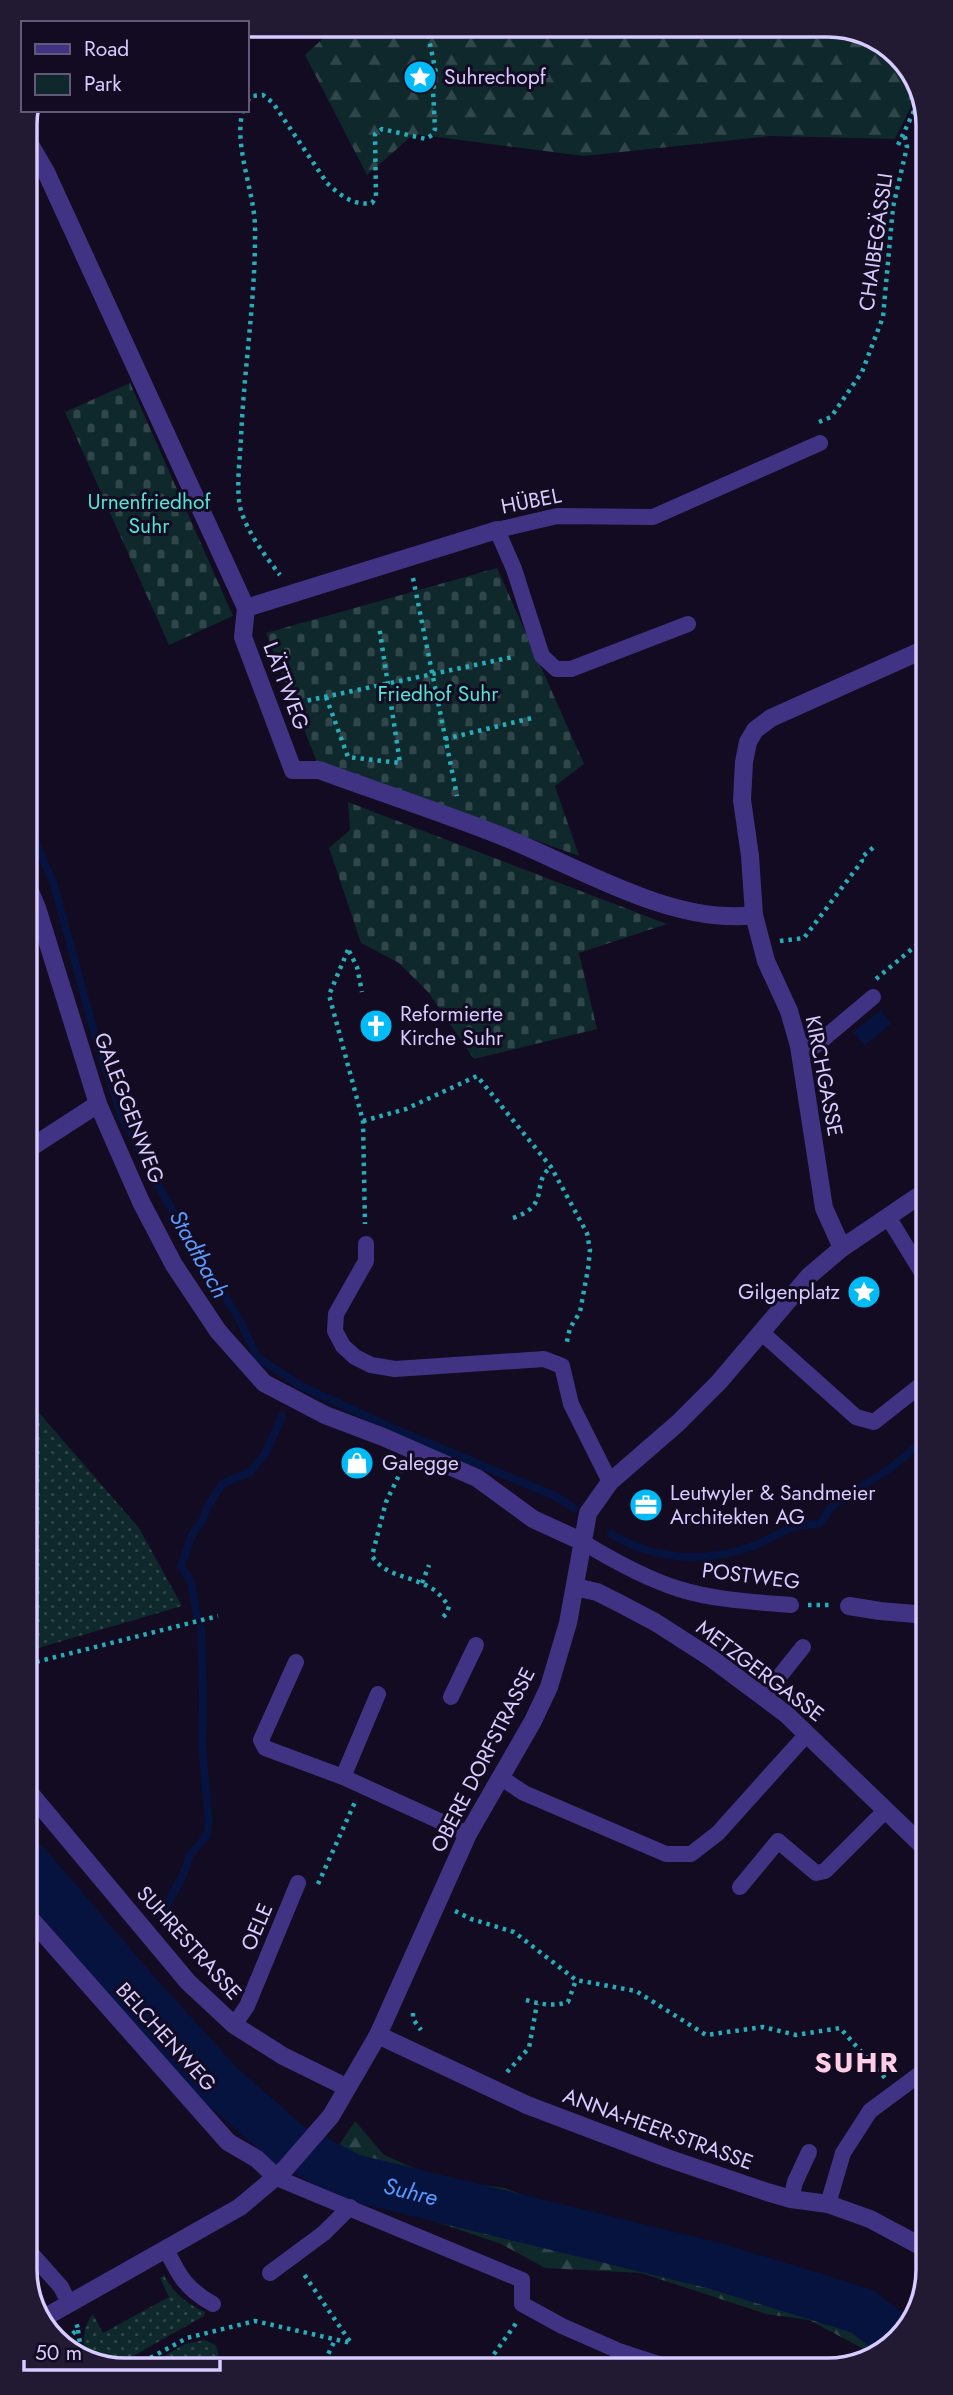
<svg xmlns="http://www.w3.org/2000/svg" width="953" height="2395" font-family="Jost,sans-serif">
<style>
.green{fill:url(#green-dots)}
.forest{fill:url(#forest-firs)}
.cemetery{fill:url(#cemetery-stones)}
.water{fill:#06133f}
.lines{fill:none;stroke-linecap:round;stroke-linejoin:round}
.stream{stroke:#06133f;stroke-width:8}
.river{stroke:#06133f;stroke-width:47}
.path{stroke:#26adb8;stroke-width:4.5;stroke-dasharray:3.5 5;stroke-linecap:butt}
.service{stroke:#413383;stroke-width:16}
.minor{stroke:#413383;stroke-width:18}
.labels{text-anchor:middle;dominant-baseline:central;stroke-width:6;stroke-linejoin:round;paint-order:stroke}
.poi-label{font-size:21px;fill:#d8cbff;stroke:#120b21;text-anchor:start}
.street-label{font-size:21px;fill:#d8cbff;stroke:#120b21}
.park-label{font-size:21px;fill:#50e6d5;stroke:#120b21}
.water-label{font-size:23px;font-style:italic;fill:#599bff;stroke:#120b21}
.district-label{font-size:28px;font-weight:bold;letter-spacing:2px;fill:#ffcde6;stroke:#120b21}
.rim{fill:none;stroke:#d8cbff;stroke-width:3.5}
</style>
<defs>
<pattern id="green-dots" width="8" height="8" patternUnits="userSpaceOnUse" patternTransform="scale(1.75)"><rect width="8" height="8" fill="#0e282b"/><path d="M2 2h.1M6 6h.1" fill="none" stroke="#30464b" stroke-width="1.8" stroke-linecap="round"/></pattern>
<pattern id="forest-firs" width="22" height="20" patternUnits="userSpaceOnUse" patternTransform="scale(1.75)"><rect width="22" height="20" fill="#0e282b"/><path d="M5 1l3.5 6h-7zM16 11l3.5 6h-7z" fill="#30464b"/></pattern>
<pattern id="cemetery-stones" width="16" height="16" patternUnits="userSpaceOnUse" patternTransform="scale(1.75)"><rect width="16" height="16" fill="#0e282b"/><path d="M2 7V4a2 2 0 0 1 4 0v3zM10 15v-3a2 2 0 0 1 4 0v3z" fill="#30464b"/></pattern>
</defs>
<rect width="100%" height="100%" fill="#120b21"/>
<g class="green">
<path d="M28 1400 139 1528 182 1606 28 1651Z"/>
<path d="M164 2275C173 2293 187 2304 205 2312L204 2316 112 2368 85 2358C83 2341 82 2328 93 2314L103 2333 169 2297 160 2278Z"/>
<path d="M204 2340 216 2345 222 2370H140L185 2344Z"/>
</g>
<g class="forest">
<path d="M337 25H835L890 45 920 88 895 139 770 136 584 156 414 134 367 175 305 55Z"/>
<path d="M355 2121 384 2155 425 2173 451 2181 505 2188 594 2223 672 2237 856 2295 902 2330 893 2342 875 2355 809 2320 766 2314 641 2273 545 2268 501 2244 428 2219 343 2195 310 2177 338 2147Z"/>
</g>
<g class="cemetery">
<path d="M130 383 233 616 169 645 65 412Z"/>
<path d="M497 568 584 764 555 786 579 856 317 762 266 633Z"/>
<path d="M348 802 667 924 579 953 597 1029 474 1059 428 992 399 963 361 943 329 848 350 830Z"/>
</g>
<path class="water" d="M881 1010 891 1024 865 1045 853 1032Z"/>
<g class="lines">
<g class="stream">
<path d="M26 819 54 885 96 1039 122 1117 175 1216 239 1319 257 1357 301 1386 390 1427 555 1496 574 1508"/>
<path d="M611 1534C655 1560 705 1564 753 1546 767 1541 780 1532 793 1527 801 1524 812 1525 820 1524L831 1507 892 1467 927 1438"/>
<path d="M197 1616 191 1582 181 1566 192 1535 202 1521 208 1506 222 1484 250 1472 265 1454 282 1416"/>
<path d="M161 1916 184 1873 190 1855 207 1835 209 1824 202 1746 203 1698 201 1628"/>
</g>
<path class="river" id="s1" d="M29 1866 133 1988 222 2086 288 2144 351 2177 716 2266 862 2311 898 2339"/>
<g class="path">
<path d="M247 101 252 96 263 95 273 103 327 183C340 195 353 206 372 203L376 197 375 134 382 129 426 139 432 135 435 129 433 90 436 73 426 25"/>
<path d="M243 110C233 145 254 190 255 226 256 297 244 367 241 438 240 460 236 485 240 507 246 531 266 557 280 575"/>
<path d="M898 145 923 92"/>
<path d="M819 422 831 417 862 372 883 317 893 207 907 147 904 132"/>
<path d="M413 578 457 796"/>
<path d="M326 697 348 757 400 763 379 626"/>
<path d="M291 704 513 657"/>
<path d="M445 739 532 718"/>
<path d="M780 941 804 938 862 861 861 858 875 846"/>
<path d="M348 950 329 995 363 1121 365 1224"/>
<path d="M349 951 357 967 362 992"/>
<path d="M876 979 925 938"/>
<path d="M363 1121 406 1109 477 1076 551 1167 587 1233 590 1250 588 1269 580 1312 570 1328 566 1346"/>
<path d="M513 1218C552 1205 530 1183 551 1167"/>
<path d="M402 1469 386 1502 372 1556C386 1577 409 1575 429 1587 438 1591 443 1599 449 1606L447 1613 441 1619"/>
<path d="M422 1583 429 1565"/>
<path d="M808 1605H831"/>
<path d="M28 1664 218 1616"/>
<path d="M318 1884 355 1802"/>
<path d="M455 1911 471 1919 514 1932 576 1980 636 1991 706 2035 763 2027 796 2035 840 2028 885 2078"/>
<path d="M526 2000C540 2004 553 2007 568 2002L576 1980"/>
<path d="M413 2013V2019L421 2030"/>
<path d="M507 2072 529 2048 537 2004"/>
<path d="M78 2330 82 2357"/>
<path d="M60 2345 78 2329 76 2322"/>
<path d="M484 2368 517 2322"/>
<path d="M321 2369 335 2340"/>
<path d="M128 2370 187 2338 255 2321 351 2343 303 2273"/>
</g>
<g class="service">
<path d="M688 624 571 669H556L542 656 514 569 497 530 557 516 653 517 820 443"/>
<path d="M799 1046H815L873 997"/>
<path d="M888 1217 926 1279"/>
<path d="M366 1244V1261L336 1314 335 1331 343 1346 355 1357 371 1365 395 1369 544 1359 562 1366 571 1404 610 1482"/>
<path d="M761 1332 856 1417 874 1422 926 1381"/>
<path d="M581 1541C612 1560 644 1578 679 1589 714 1600 754 1602 791 1605"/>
<path d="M296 1662 261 1740 265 1748 343 1777 468 1834"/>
<path d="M451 1697 476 1645"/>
<path d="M763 1697 803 1647"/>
<path d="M343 1777 378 1694"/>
<path d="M500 1777 524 1793 666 1854H691L718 1833 807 1734"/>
<path d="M740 1887 778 1841 816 1873 825 1871 886 1810"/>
<path d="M234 2025 247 2006 298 1883"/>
<path d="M277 2178 522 2280V2304L562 2326 619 2351 668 2367"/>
<path d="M791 2199 795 2182 809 2152"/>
<path d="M828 2204 843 2153 870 2111 928 2068"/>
<path d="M166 2249C179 2276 186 2289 213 2304"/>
<path d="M30 2252 61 2287 69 2303"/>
<path d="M270 2273 324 2233 350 2207"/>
</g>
<g class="minor">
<path d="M25 136 46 172 246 608 243 637 293 770H319C379 792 440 812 499 835 575 865 672 926 754 915"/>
<path d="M246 608 497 530"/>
<path d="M26 882 37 908 98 1104 141 1202 174 1265 218 1331 264 1383 325 1415 383 1437 477 1478 533 1519 581 1541"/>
<path d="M27 1150 98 1104"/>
<path d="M842 1248 824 1208 799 1046 789 1011 766 961 754 915 750 856 742 800 744 762 748 742 755 730 771 718 925 649"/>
<path d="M575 1587 597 1592 617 1602 655 1622 711 1658 786 1714 927 1850"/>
<path d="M849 1606 880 1611 927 1615"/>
<path d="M29 1792 188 1982 234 2025 283 2056 346 2087"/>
<path d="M29 1917 228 2142 257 2159 277 2178"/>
<path d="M378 2035 527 2105 667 2158 767 2192 791 2199 828 2204 870 2219 928 2250"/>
<path d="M42 2319 240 2207 285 2169 331 2116 378 2035 468 1834 533 1721 549 1687 568 1623 588 1513 610 1482 678 1423 719 1382 809 1276 842 1248 926 1191"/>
</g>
</g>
<defs>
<symbol id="sight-disc" viewBox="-11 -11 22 22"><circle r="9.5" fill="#00bbf6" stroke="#120b21"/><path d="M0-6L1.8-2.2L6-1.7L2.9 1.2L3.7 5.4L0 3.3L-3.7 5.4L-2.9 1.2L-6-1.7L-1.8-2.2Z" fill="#fff"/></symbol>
<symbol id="church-disc" viewBox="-11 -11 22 22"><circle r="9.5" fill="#00bbf6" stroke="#120b21"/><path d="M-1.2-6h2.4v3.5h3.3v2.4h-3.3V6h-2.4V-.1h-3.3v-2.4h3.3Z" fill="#fff"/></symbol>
<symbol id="shop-disc" viewBox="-11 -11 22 22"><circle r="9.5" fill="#00bbf6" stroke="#120b21"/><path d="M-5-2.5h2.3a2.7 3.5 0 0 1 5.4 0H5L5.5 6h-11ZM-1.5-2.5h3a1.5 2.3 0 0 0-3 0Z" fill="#fff"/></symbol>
<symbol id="office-disc" viewBox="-11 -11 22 22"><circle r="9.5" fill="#00bbf6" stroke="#120b21"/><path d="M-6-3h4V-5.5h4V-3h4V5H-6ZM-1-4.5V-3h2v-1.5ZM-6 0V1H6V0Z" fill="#fff"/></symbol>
</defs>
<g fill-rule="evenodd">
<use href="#sight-disc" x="401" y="58" width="38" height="38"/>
<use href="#church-disc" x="357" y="1007" width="38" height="38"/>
<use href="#sight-disc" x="845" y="1273" width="38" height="38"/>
<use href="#shop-disc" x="338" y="1444" width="38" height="38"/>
<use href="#office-disc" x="627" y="1486" width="38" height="38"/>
</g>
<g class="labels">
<g class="poi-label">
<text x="444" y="77">Suhrechopf</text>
<text x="400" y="1014">Reformierte<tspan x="400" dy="24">Kirche Suhr</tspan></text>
<text x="840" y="1292" text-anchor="end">Gilgenplatz</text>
<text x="382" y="1463">Galegge</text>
<text x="670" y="1493">Leutwyler &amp; Sandmeier<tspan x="670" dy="24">Architekten AG</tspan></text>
</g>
<g class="street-label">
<text transform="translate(876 242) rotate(-82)">CHAIBEGÄSSLI</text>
<text transform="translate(531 501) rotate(-11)">HÜBEL</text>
<text transform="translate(286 686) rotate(69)">LÄTTWEG</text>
<text transform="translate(824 1076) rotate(79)">KIRCHGASSE</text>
<text transform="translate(129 1108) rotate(69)">GALEGGENWEG</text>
<text transform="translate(751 1576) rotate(7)">POSTWEG</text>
<text transform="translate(760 1671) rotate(37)">METZGERGASSE</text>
<text transform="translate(483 1760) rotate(-63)">OBERE DORFSTRASSE</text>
<text transform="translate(257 1927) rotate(-67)">OELE</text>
<text transform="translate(189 1943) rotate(48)">SUHRESTRASSE</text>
<text transform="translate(166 2037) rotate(48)">BELCHENWEG</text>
<text transform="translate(658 2129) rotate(20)">ANNA-HEER-STRASSE</text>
</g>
<g class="park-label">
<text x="149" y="502">Urnenfriedhof<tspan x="149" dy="24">Suhr</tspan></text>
<text x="438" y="694">Friedhof Suhr</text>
</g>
<g class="water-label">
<text transform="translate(199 1254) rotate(61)">Stadtbach</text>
<text stroke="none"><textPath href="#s1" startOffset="513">Suhre</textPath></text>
</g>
<g class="district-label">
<text x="857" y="2062">SUHR</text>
</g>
</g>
<path d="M0 0H953V2395H0ZM125 37H828A88 88 0 0 1 916 125V2270A88 88 0 0 1 828 2358H125A88 88 0 0 1 37 2270V125A88 88 0 0 1 125 37Z" fill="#221a33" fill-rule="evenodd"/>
<path class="rim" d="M125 37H828A88 88 0 0 1 916 125V2270A88 88 0 0 1 828 2358H125A88 88 0 0 1 37 2270V125A88 88 0 0 1 125 37Z"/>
<rect x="21" y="21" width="228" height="91" fill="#120b21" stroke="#61587a" stroke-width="2"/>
<rect x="35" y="44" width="35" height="10" fill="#413383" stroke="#61587a" stroke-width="2"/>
<text x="84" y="56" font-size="21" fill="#d8cbff">Road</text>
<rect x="35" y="74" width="35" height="21" fill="#0e282b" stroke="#61587a" stroke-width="2"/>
<text x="84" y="91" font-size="21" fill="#d8cbff">Park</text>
<path d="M24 2360v10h196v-10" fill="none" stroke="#d8cbff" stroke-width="3.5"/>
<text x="35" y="2360" font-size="21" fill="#d8cbff" stroke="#120b21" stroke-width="5" paint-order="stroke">50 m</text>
</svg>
